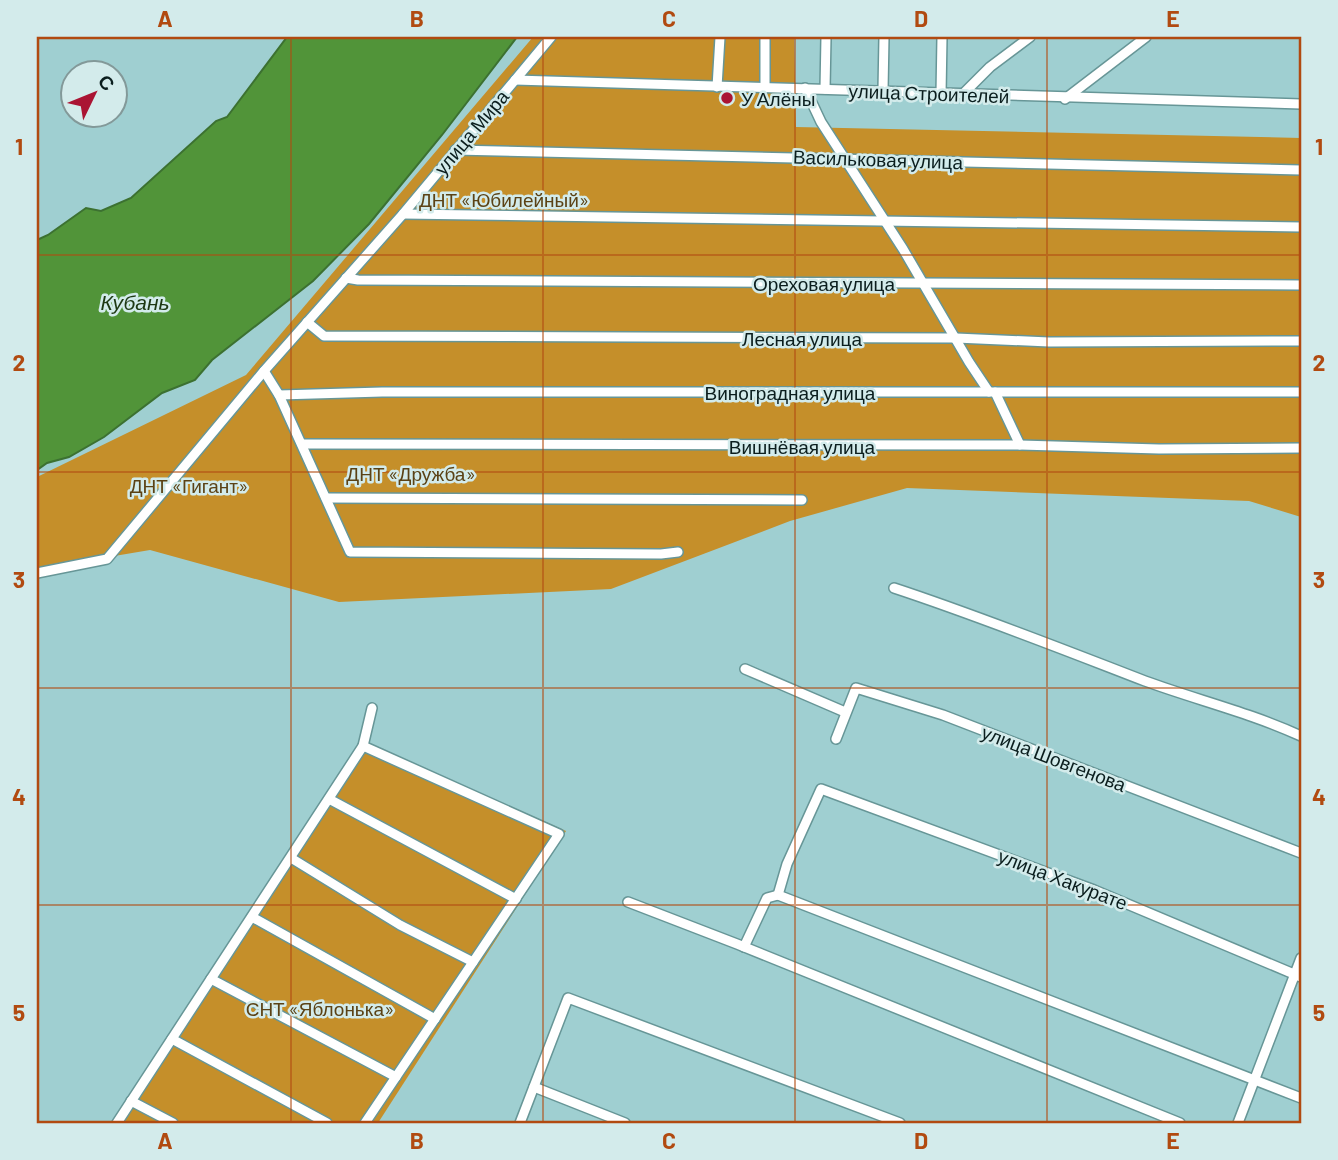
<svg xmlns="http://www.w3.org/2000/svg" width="1338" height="1160" font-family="Barlow,sans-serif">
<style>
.green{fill:#c58f2a}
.water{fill:#519439;stroke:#3c7131;stroke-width:2}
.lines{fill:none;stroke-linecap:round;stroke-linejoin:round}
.minor-casing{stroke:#679697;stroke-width:12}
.minor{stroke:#fff;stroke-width:9}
.grid{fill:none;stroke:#b14a10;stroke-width:2;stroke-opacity:0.55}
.poi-dot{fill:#aa1433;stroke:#d3ebeb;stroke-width:2.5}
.labels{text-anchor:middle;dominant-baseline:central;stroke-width:5;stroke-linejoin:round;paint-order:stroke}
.street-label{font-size:19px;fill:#0b1e1e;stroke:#d3ebeb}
.poi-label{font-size:19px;fill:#0b1e1e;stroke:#d3ebeb;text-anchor:start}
.park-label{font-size:19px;fill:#5b4215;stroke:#d3ebeb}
.water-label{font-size:21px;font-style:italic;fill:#1e3914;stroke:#d3ebeb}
.neatline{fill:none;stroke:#b14a10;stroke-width:2.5}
.grid-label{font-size:23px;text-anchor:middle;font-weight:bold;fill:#b14a10}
</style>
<rect width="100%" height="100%" fill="#9fcfd1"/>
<g class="green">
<path d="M533 37H794L796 127 1301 138V517L1249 501 907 488 790 521 611 589 339 602 150 550 37 569V477L246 375Z"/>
<path d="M363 741 566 831 378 1123H111Z"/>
</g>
<path class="water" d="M287 37H517L442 135 369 224 313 281 212 360 195 380 162 393 104 437 69 457 47 463 37 470V240L48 235 86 208 101 211 131 198 216 121 227 117Z"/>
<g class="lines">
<defs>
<g id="minor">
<path d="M515 80 1301 104"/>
<path d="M717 87 720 37"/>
<path d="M765 88V37"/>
<path d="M805 88 821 122 903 249 969 362 989 392"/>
<path d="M825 89 826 37"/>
<path d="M883 90 884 37"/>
<path d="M941 94 942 37"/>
<path d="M963 94 990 67 1030 37"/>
<path d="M1065 99 1146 37"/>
<path d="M455 150 1301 170"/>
<path d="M403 214 1301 227"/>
<path d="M346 278 358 280 1301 285"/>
<path d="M307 322 324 336 956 338 1049 342 1301 341"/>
<path d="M264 371 279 395 350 552 661 554 678 552"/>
<path d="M995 392 1020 445"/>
<path d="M279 395 382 392H1301"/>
<path d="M303 444 1020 445 1159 449 1301 448"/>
<path d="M326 498 802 500"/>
<path d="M37 573 107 559 264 371 403 214 551 37"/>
<path d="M894 588C979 616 1062 649 1145 681 1197 700 1251 713 1301 736"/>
<path d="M745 669 845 712"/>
<path d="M836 739 856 688 943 715 1301 853"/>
<path d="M363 746 559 834 365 1123"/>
<path d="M329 799 516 899"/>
<path d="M291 858 400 925 473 962"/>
<path d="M628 902 737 944 1180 1123"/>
<path d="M252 917 435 1019"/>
<path d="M744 947 767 898 778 895"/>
<path d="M1301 977 1094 890 821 789 787 864 778 895 1301 1098"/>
<path d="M211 979 396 1077"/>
<path d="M172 1039 327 1123"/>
<path d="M534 1087 625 1123"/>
<path d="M131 1101 173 1123"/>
<path d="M117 1123 363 746 372 708"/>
<path d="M520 1123 568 998 900 1123"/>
<path d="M1238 1123 1301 958"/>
</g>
</defs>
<use href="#minor" class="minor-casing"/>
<use href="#minor" class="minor"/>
</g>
<path class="grid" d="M291 37V1123M543 37V1123M795 37V1123M1047 37V1123M37 255H1301M37 472H1301M37 688H1301M37 905H1301"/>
<circle class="poi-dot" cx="727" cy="98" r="7"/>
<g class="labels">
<g class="street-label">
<text transform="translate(929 93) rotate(2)">улица Строителей</text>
<text transform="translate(471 132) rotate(-50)">улица Мира</text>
<text transform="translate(878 159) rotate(2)">Васильковая улица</text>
<text x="824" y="283">Ореховая улица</text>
<text x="802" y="338">Лесная улица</text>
<text x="790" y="392">Виноградная улица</text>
<text x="802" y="446">Вишнёвая улица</text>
<text transform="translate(1054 758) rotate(21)">улица Шовгенова</text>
<text transform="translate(1063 879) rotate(21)">улица Хакурате</text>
</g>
<g class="poi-label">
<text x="741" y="98">У Алёны</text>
</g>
<g class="park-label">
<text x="504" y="199">ДНТ «Юбилейный»</text>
<text x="411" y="473">ДНТ «Дружба»</text>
<text x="189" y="485">ДНТ «Гигант»</text>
<text x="320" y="1008">СНТ «Яблонька»</text>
</g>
<g class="water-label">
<text x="135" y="301">Кубань</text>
</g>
</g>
<rect width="1338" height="1160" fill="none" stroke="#d3ebeb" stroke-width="77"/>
<g transform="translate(94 94) rotate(47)"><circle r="33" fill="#d3ebeb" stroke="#839999" stroke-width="2"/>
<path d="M0-5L12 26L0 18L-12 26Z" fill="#aa1433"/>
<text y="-10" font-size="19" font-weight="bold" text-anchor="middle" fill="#0b1e1e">С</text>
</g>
<rect x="38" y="38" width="1262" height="1084" class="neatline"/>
<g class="grid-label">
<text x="165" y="27">A</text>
<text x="417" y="27">B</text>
<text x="669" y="27">C</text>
<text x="921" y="27">D</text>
<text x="1173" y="27">E</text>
<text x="19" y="155">1</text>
<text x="1319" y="155">1</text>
<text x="19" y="371">2</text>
<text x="1319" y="371">2</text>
<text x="19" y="588">3</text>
<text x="1319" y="588">3</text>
<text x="19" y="805">4</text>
<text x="1319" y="805">4</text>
<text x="19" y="1021">5</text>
<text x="1319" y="1021">5</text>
<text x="165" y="1149">A</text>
<text x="417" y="1149">B</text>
<text x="669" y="1149">C</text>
<text x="921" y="1149">D</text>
<text x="1173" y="1149">E</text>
</g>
</svg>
